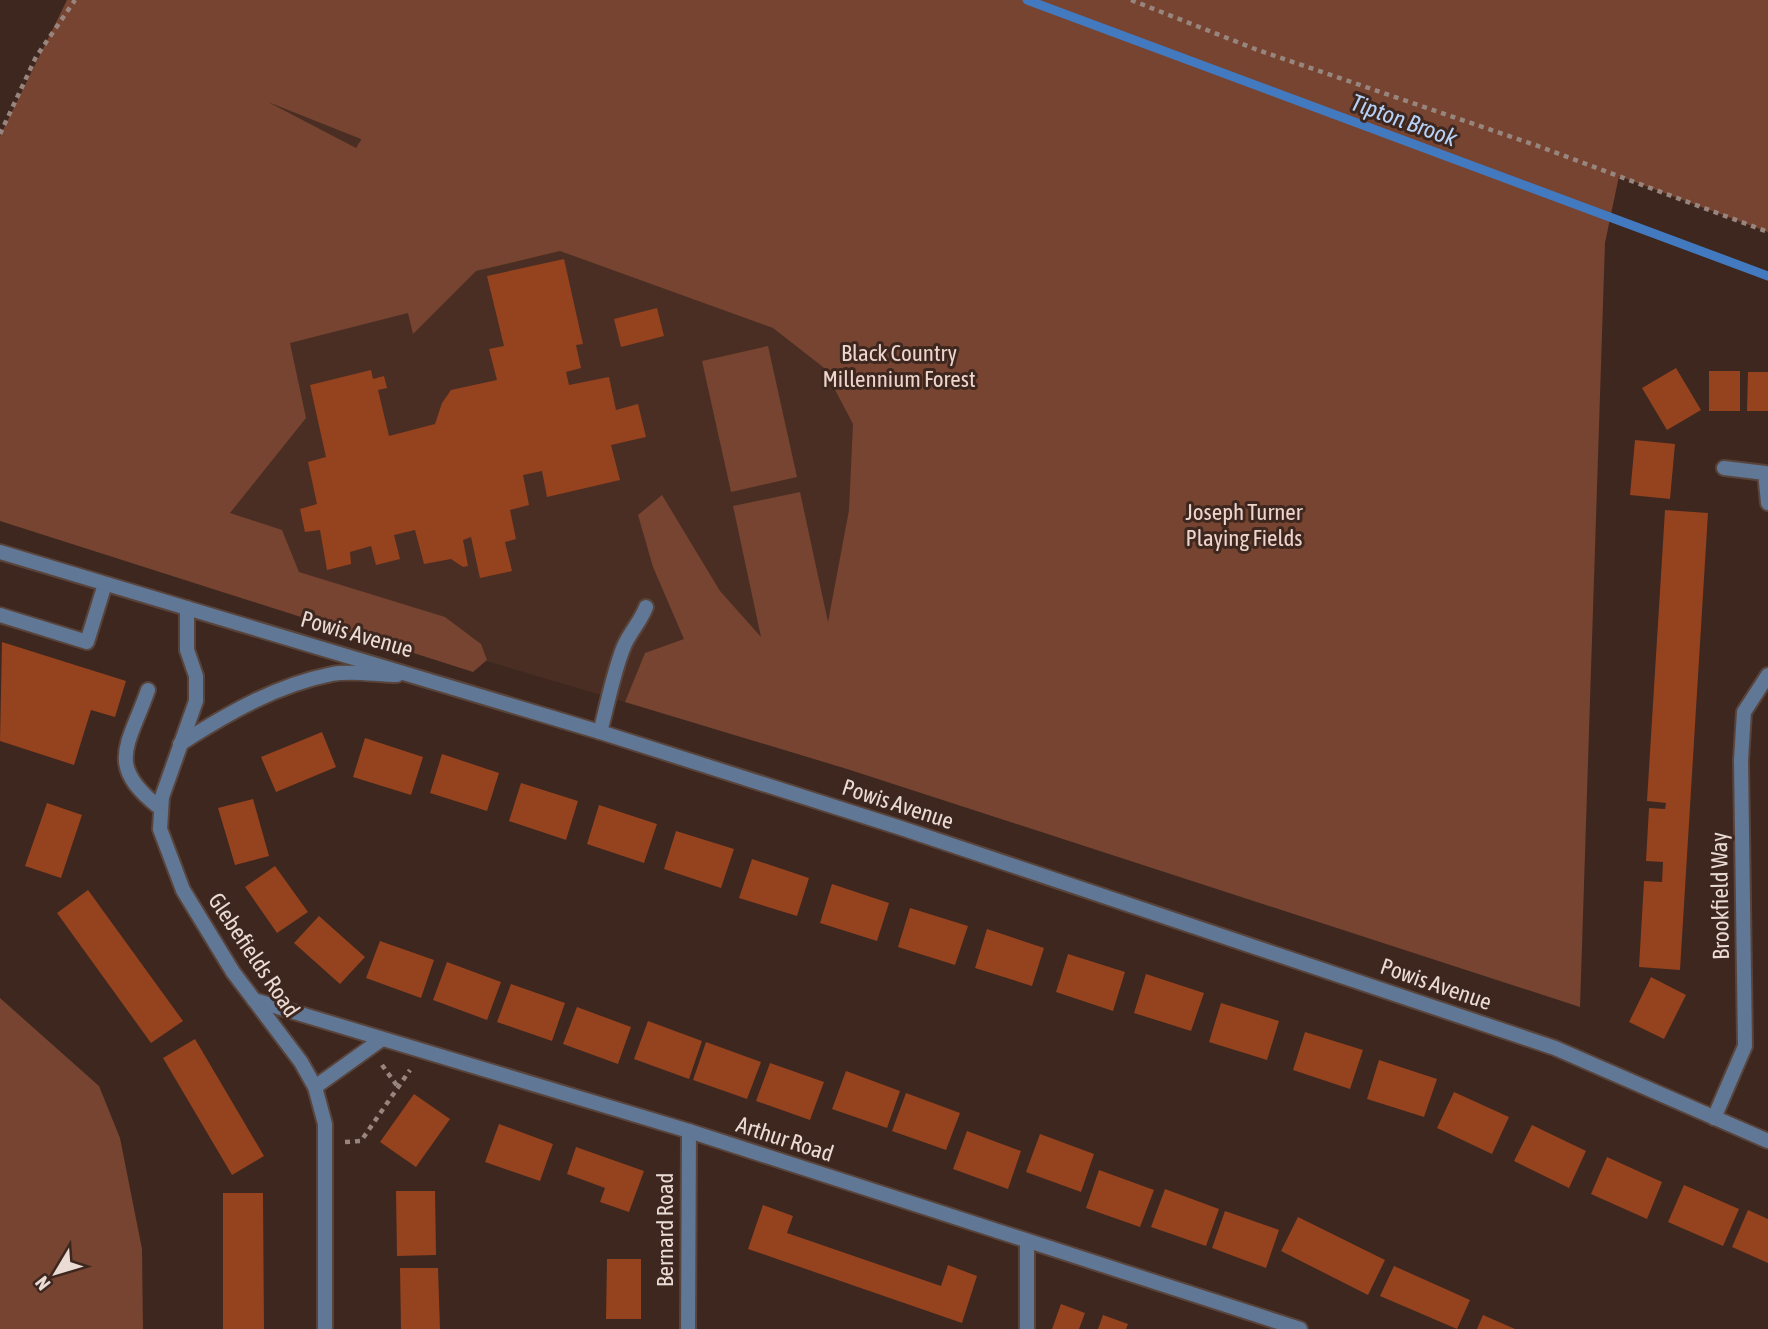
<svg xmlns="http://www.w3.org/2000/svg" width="1768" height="1329" font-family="'Asap Condensed',sans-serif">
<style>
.built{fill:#4a2e23}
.green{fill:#764430;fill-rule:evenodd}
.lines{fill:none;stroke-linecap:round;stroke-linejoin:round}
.stream{stroke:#4379be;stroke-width:9}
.building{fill:#95421e}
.service-casing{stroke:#59443c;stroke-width:18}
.minor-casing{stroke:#59443c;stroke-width:18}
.path{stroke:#98857e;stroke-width:4.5;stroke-dasharray:5 5;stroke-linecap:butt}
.service{stroke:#607795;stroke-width:14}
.minor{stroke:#607795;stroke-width:14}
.labels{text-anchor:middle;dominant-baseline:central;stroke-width:6;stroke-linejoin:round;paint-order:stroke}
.park-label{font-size:23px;fill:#eed5cc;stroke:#3d271f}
.street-label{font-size:23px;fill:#eadbd5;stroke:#3d271f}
.water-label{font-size:24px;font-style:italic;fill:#b6d2f8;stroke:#3d271f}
</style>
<rect width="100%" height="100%" fill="#3d271f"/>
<path class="built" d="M100 0 928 357 804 755 0 517V196Z"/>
<g class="green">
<path d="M67 0H1768V232L1619 176 1605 243 1580 1007 847 769 625 702 645 653 684 639 653 567 638 515 662 495 720 591 761 637 733 506 800 492 828 622 849 510 853 424 823 367 773 328 560 251 476 271 413 334 408 313 290 343 306 418 230 513 282 530 299 572 445 617 481 644 487 660 473 672 0 521V136ZM268 102 361 139V140L356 148Z"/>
<path d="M768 346 797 477 731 492 702 361Z"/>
<path d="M0 998 99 1086 120 1138 142 1249 143 1329H0Z"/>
</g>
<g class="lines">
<path class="stream" d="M1027 0 1768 276"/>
</g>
<g class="building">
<path d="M564 259 583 344 576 345 581 368 566 372 569 385 609 377 616 410 638 404 646 437 611 445 620 480 547 497 542 471 523 475 529 505 510 510 516 539 505 542 512 571 480 578 471 537 463 540 468 566 463 567 451 559 424 564 415 530 394 535 400 559 376 565 371 546 350 552 351 564 327 570 320 530 305 532 300 509 317 504 308 462 326 457 310 385 371 370 373 379 384 376 387 388 378 390 389 436 435 424 442 403 451 390 497 380 489 349 504 346 487 276Z"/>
<path d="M657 308 664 336 621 347 614 319Z"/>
<path d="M1676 368 1701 410 1667 430 1642 388Z"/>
<rect x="1709" y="371" width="31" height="40"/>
<path d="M1748 372H1768V411H1747Z"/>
<path d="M1635 440 1675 444 1670 499 1630 495Z"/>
<path d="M1665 510 1708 513 1680 970 1639 967 1644 881 1662 882 1663 862 1646 861 1649 808 1665 809 1666 803 1647 801Z"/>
<path d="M2 642 126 681 115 717 91 710 74 765 0 741Z"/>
<path d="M322 732 336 767 276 792 261 757Z"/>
<path d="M365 738 423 757 411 795 353 777Z"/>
<path d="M442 754 499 773 487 811 430 793Z"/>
<path d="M521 783 578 801 566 840 509 821Z"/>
<path d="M253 799 269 856 235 865 218 808Z"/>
<path d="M47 803 82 815 61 878 25 866Z"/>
<path d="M599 805 657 824 644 863 587 844Z"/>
<path d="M676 831 734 849 721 888 664 869Z"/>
<path d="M752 859 809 878 797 916 739 898Z"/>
<path d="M275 866 308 912 277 933 245 887Z"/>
<path d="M832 884 889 903 877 941 820 923Z"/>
<path d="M88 890 183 1021 151 1043 57 913Z"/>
<path d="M910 908 968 926 955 965 898 947Z"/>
<path d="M319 916 365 957 340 984 294 943Z"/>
<path d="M987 929 1044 948 1032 986 975 968Z"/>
<path d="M380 941 434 960 421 998 366 978Z"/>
<path d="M1068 954 1125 972 1113 1011 1056 992Z"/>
<path d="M447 962 501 982 487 1020 433 1000Z"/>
<path d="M1146 974 1204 993 1191 1031 1134 1013Z"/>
<path d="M1651 977 1686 995 1664 1039 1629 1022Z"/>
<path d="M511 984 565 1003 552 1041 497 1022Z"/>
<path d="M1221 1003 1279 1021 1267 1060 1209 1042Z"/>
<path d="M577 1007 631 1027 618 1064 563 1044Z"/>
<path d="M648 1021 702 1041 689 1079 634 1059Z"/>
<path d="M1305 1032 1363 1050 1350 1089 1293 1070Z"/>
<path d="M195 1039 264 1156 232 1175 163 1058Z"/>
<path d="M706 1042 761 1062 747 1099 693 1080Z"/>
<path d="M1379 1060 1437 1079 1424 1117 1367 1099Z"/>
<path d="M770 1063 824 1082 810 1120 756 1101Z"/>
<path d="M846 1071 900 1091 887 1128 832 1109Z"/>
<path d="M1454 1092 1509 1117 1492 1154 1437 1128Z"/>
<path d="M906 1093 960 1113 946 1150 892 1131Z"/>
<path d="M414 1094 450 1119 416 1167 380 1142Z"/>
<path d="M499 1124 553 1144 540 1181 485 1162Z"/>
<path d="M1532 1125 1586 1151 1569 1188 1514 1161Z"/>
<path d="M967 1131 1021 1151 1008 1189 953 1169Z"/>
<path d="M1040 1134 1094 1154 1081 1192 1026 1172Z"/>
<path d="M576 1147 644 1171 629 1212 600 1202 605 1188 567 1174Z"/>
<path d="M1607 1157 1662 1182 1647 1219 1591 1194Z"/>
<path d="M1099 1170 1154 1190 1140 1227 1086 1208Z"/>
<path d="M1684 1185 1739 1209 1723 1246 1668 1222Z"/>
<path d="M1165 1189 1219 1209 1206 1246 1151 1227Z"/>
<path d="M396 1191H435L436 1255 397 1256Z"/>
<path d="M223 1193H263L264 1329H223Z"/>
<path d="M763 1205 793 1216 787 1233 941 1286 948 1265 977 1276 962 1323 748 1249Z"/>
<path d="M1748 1210 1768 1219V1263L1732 1247Z"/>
<path d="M1225 1211 1279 1230 1266 1268 1212 1248Z"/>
<path d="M1298 1217 1385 1260 1368 1295 1281 1251Z"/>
<path d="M607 1259H641V1319H606Z"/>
<path d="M1394 1266 1470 1300 1457 1329 1380 1296Z"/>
<path d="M400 1268H438L440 1329H401Z"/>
<path d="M1061 1304 1085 1313 1079 1329H1052Z"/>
<path d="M1103 1315 1128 1324 1126 1329H1098Z"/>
<path d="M1483 1315 1515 1329H1477Z"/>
</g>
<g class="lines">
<defs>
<g id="service">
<path d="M0 615 87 642 105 584"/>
<path d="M148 690C128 747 105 765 160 808"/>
<path d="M600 732C608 703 613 673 624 646 630 632 641 621 646 607"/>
</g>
<g id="minor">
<path d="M1724 468 1765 473 1768 503"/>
<path d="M0 552 600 732 901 828 1555 1048 1768 1141"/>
<path d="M187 608V650L196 676V701L162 797 160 829 183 890 233 972 301 1062 315 1087 325 1124V1329"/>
<path d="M180 744C228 713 277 685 332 674 352 670 377 675 397 675"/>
<path d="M254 1000 689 1131 1300 1329"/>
<path d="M315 1087 382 1039"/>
<path d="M1714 1118 1745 1046 1741 760 1744 712 1768 675"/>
<path d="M688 1329 689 1131"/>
<path d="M1027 1329V1242"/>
</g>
</defs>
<use href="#service" class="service-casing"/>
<use href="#minor" class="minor-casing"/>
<g class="path">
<path d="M1131 0 1255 49 1538 146 1768 232"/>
<path d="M0 134 36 57 75 0"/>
<path d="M382 1065 398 1087"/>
<path d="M345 1142 361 1141 410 1070"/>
</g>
<use href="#service" class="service"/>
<use href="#minor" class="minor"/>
</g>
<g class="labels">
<g class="park-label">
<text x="899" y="353">Black Country<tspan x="899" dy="26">Millennium Forest</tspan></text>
<text x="1244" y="512">Joseph Turner<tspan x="1244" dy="26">Playing Fields</tspan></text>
</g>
<g class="street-label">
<text transform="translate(357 634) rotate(16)">Powis Avenue</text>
<text transform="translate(898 804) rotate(18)">Powis Avenue</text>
<text transform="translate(1720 896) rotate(-91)">Brookfield Way</text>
<text transform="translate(254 955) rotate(56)">Glebefields Road</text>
<text transform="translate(1436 984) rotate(19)">Powis Avenue</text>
<text transform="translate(785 1139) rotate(18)">Arthur Road</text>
<text transform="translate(665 1230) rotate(-90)">Bernard Road</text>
</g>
<g class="water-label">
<text transform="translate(1404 120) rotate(20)">Tipton Brook</text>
</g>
</g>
<g transform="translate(56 1273) rotate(232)" stroke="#3d271f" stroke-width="5" paint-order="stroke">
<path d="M0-5L12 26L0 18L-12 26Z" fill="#eadbd5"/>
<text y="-10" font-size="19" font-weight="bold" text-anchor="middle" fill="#eadbd5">N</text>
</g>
</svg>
